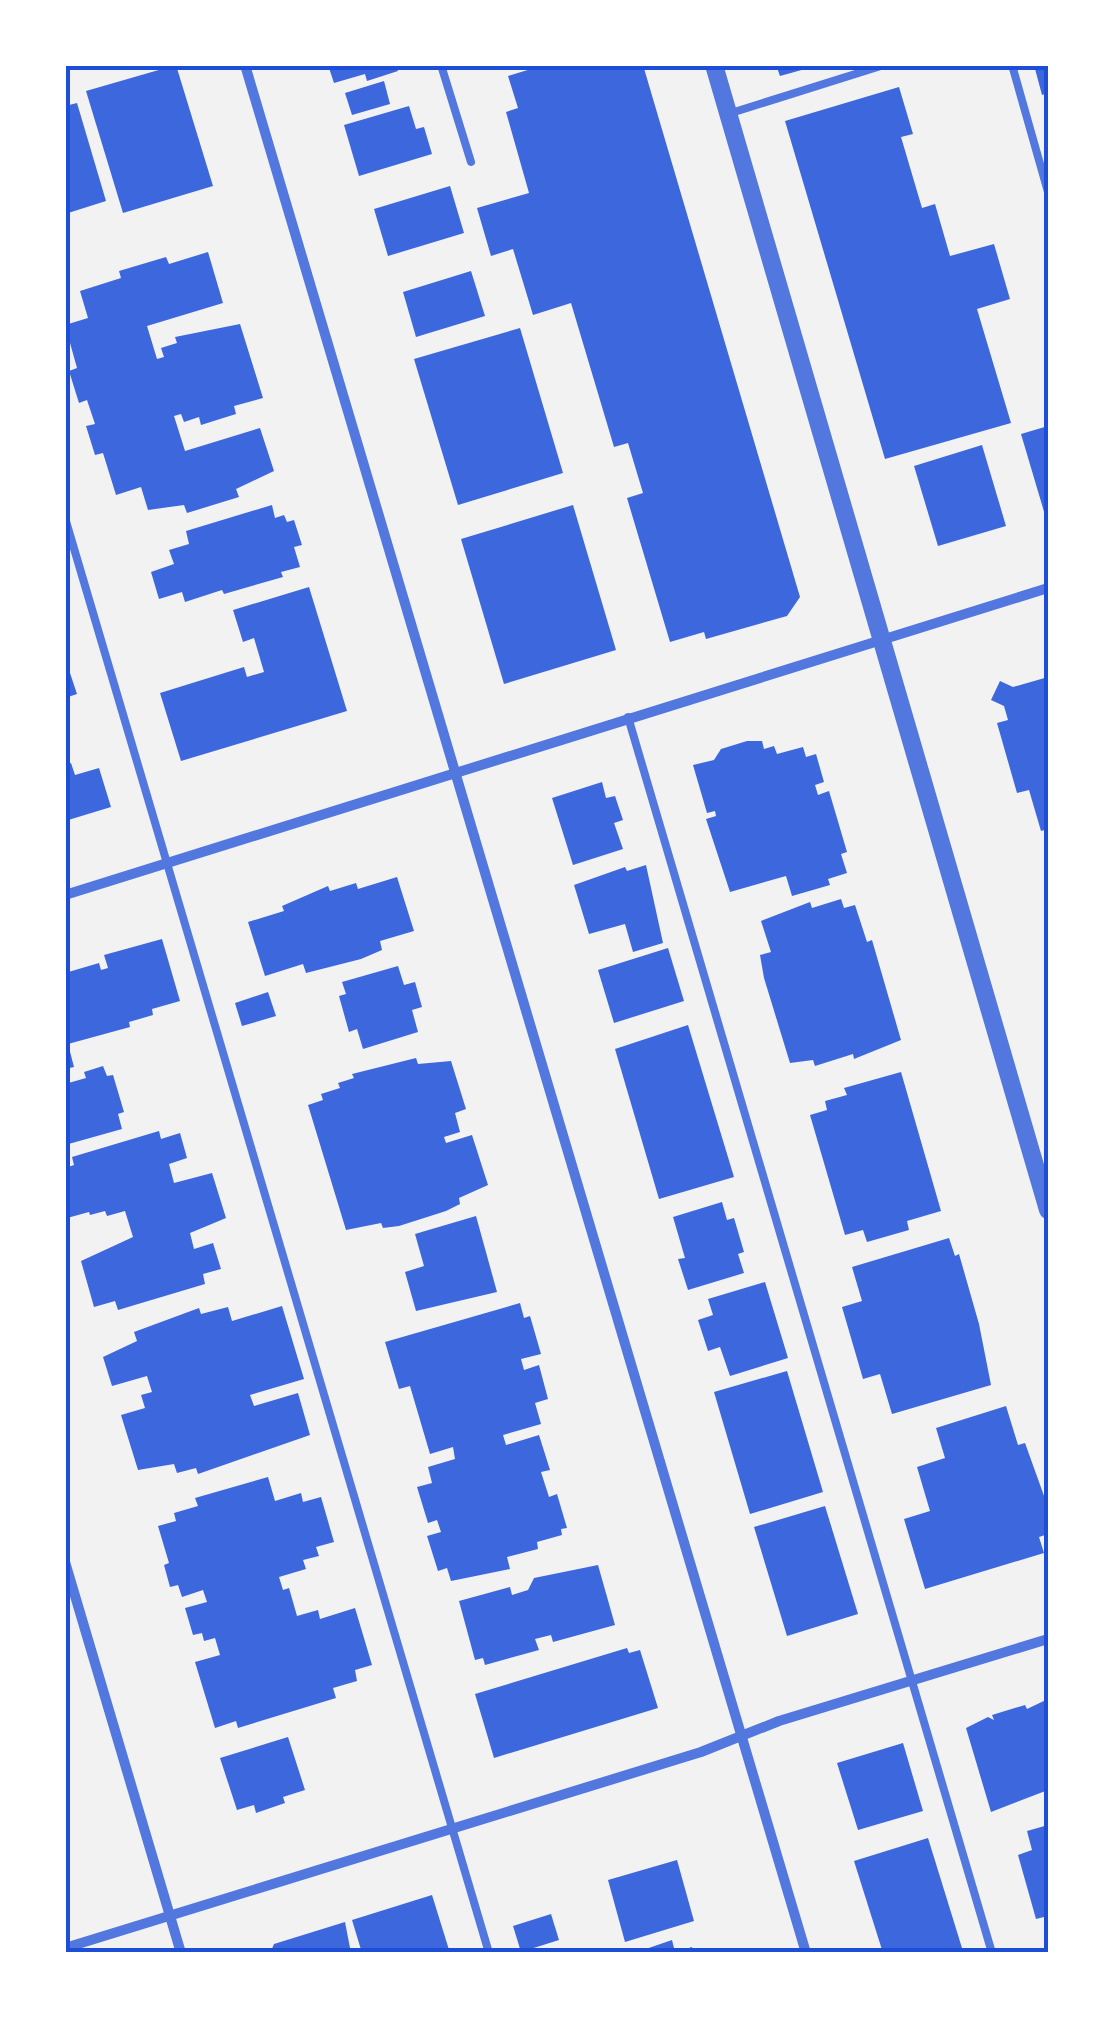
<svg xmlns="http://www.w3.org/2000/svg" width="1113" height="2018" font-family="Inter,sans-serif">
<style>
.building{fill:#3d67dc}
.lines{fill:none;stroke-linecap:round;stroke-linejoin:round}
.service{stroke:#5277de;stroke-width:8}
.minor{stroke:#5277de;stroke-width:10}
.tertiary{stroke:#5277de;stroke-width:18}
.neatline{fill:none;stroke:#1d4ed8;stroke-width:4}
</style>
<rect width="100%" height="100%" fill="#f2f2f2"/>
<g class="building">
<path d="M176 65 213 186 123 213 86 91Z"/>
<path d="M328 65H396L398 71 367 81 365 74 334 83Z"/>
<path d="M544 65H643L800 597 787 616 706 639 704 632 670 642 627 498 643 493 628 443 614 447 571 303 533 315 513 249 491 256 477 208 529 193 506 112 518 108 508 76Z"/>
<path d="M776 65H816V66L780 76Z"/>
<path d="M1034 65H1048V93L1042 95Z"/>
<path d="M384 81 390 104 352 115 345 93Z"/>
<path d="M899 87 913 134 901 137 922 208 935 204 950 256 994 244 1010 299 977 309 1011 423 885 459 785 121Z"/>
<path d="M77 103 106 201 65 214V106Z"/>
<path d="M409 106 416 129 424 127 432 154 359 176 344 125Z"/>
<path d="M450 186 464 233 388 256 374 209Z"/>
<path d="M208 252 223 303 147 326 157 359 164 357 161 348 177 343 175 337 240 324 263 398 234 406 236 414 201 425 199 417 184 422 181 414 174 416 185 451 260 428 274 471 236 489 239 497 187 513 184 505 148 510 141 487 116 495 103 453 95 455 86 426 95 424 87 400 79 403 69 371 77 368 65 325 88 318 80 291 121 278 119 271 166 257 169 264Z"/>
<path d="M471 271 485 316 416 337 403 292Z"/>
<path d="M520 328 563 473 458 505 414 359Z"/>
<path d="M1048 426V513L1045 515 1021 434Z"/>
<path d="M982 445 1006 526 938 546 914 466Z"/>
<path d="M272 505 275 518 284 515 287 522 294 520 302 545 294 547 300 567 281 572 283 577 224 594 222 590 185 602 182 592 159 599 151 572 174 564 169 550 189 544 186 531Z"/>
<path d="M573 505 616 650 504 684 461 539Z"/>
<path d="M309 587 347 711 181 761 160 693 244 667 247 677 264 672 254 638 243 642 233 610Z"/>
<path d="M65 658 77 694 65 698Z"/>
<path d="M1048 677V829L1041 831 1029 790 1017 793 997 723 1008 720 1004 706 991 700 1000 681 1013 687Z"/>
<path d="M747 741H762L764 749 774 746 777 754 803 747 806 757 816 754 824 782 815 785 818 795 829 791 847 852 841 854 847 873 828 879 830 885 792 896 786 876 730 892 706 819 716 816 715 811 707 813 693 765 714 760 721 749Z"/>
<path d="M71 763 75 775 99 768 111 807 65 821V765Z"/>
<path d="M602 782 606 798 615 796 623 820 614 823 623 849 573 865 552 798Z"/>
<path d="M646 865 663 943 633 952 625 924 589 934 574 885 625 867 627 871Z"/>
<path d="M397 877 414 931 380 941 382 950 361 959 306 973 303 964 265 976 248 922 284 911 282 906 328 886 330 891 356 883 358 889Z"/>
<path d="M841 899 844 908 855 905 867 942 872 940 901 1040 854 1059 853 1054 815 1066 813 1060 790 1063 764 978 760 955 771 952 761 921 810 902 812 908Z"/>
<path d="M162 939 180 1001 152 1009 153 1015 129 1022 130 1027 68 1044 74 1067 65 1069V973L99 963 101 970 108 968 104 955Z"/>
<path d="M668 948 684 1001 614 1023 598 970Z"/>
<path d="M398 966 404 985 415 982 422 1007 412 1010 418 1032 363 1049 357 1029 349 1032 339 996 346 994 342 982Z"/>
<path d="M268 992 276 1016 242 1026 235 1003Z"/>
<path d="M688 1025 734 1177 659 1199 615 1049Z"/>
<path d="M416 1058 418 1064 451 1061 466 1109 455 1113 460 1132 444 1137 446 1143 472 1135 488 1185 459 1198 460 1204 446 1211 399 1226 383 1228 381 1223 346 1230 308 1105 323 1100 321 1094 340 1088 338 1083 354 1078 352 1074Z"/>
<path d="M103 1066 107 1076 113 1075 124 1112 118 1114 122 1129 65 1145V1084L86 1078 84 1072Z"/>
<path d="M901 1072 941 1211 907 1221 909 1230 867 1242 863 1230 845 1235 810 1115 827 1110 825 1101 847 1095 844 1088Z"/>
<path d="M159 1131 161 1139 180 1133 187 1158 169 1164 174 1183 212 1173 226 1218 190 1233 194 1249 213 1243 221 1269 203 1274 205 1284 118 1310 115 1301 94 1307 81 1261 133 1237 125 1211 107 1216 105 1211 90 1215 89 1212 67 1218 65 1168 74 1165 72 1157Z"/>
<path d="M722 1202 727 1220 734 1218 744 1252 738 1254 744 1273 688 1290 678 1259 685 1258 673 1217Z"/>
<path d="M476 1216 497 1292 416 1311 405 1272 424 1266 415 1234Z"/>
<path d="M949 1238 955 1256 959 1254 979 1324 991 1385 892 1414 880 1374 863 1379 842 1307 862 1301 852 1267Z"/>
<path d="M765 1282 788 1358 730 1376 720 1347 708 1351 698 1320 713 1315 708 1299Z"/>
<path d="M520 1303 524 1318 530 1316 541 1354 521 1359 524 1370 539 1365 548 1399 535 1403 541 1424 503 1435 506 1445 539 1435 550 1470 541 1472 549 1497 557 1494 567 1528 561 1529 562 1535 537 1542 538 1549 507 1557 510 1569 451 1581 447 1568 438 1571 427 1536 441 1532 437 1520 428 1523 417 1487 432 1483 428 1467 455 1459 453 1447 430 1454 410 1386 399 1389 385 1342Z"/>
<path d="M282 1306 304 1379 250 1395 254 1406 298 1393 310 1435 198 1474 196 1468 177 1473 174 1464 138 1470 121 1415 145 1408 141 1395 152 1392 147 1376 112 1386 103 1357 137 1341 134 1332 199 1308 201 1314 228 1307 232 1321Z"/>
<path d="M787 1371 823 1492 750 1514 714 1392Z"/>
<path d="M1006 1406 1018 1445 1025 1443 1048 1507V1534L1039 1537 1044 1553 925 1589 904 1519 930 1511 917 1467 945 1458 936 1428Z"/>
<path d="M268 1477 275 1501 301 1493 303 1502 321 1497 334 1542 316 1547 319 1556 303 1560 306 1569 279 1577 283 1590 289 1588 297 1616 318 1610 320 1619 355 1608 372 1665 355 1670 357 1681 333 1688 336 1698 238 1728 236 1721 215 1728 195 1662 220 1655 215 1638 204 1641 202 1633 193 1635 185 1608 207 1602 203 1590 182 1597 178 1585 170 1587 164 1565 169 1563 158 1526 176 1521 174 1513 198 1506 195 1498Z"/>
<path d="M825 1506 858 1614 787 1636 754 1527Z"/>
<path d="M598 1565 615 1625 553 1642 551 1635 535 1639 539 1650 485 1665 483 1658 475 1660 459 1601 510 1587 512 1595 528 1590 534 1578Z"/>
<path d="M627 1648 629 1653 640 1650 658 1708 494 1758 475 1694Z"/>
<path d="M1048 1699V1790L991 1812 966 1728 988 1717 994 1720 992 1715 1025 1705 1027 1709Z"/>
<path d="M288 1737 305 1790 283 1797 285 1803 256 1813 254 1805 237 1810 220 1758Z"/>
<path d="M903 1743 923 1811 858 1830 837 1763Z"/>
<path d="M1048 1825V1916L1036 1919 1018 1855 1032 1850 1027 1831Z"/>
<path d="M928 1838 962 1948 947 1953H883L854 1861Z"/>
<path d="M677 1860 694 1921 625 1942 608 1880Z"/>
<path d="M432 1895 450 1953H362L352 1920Z"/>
<path d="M551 1914 559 1940 521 1952 513 1926Z"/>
<path d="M345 1922 351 1953H270L274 1944Z"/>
<path d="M672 1940 675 1952 692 1947 694 1953H634Z"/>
</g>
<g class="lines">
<g class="service">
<path d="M441 65 471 162"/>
<path d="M1012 65 1048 192"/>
<path d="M731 113 884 65"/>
<path d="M65 518 489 1953"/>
<path d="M628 717 992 1953"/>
</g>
<g class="minor">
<path d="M245 65 806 1953"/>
<path d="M65 895 1048 588"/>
<path d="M65 1562 181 1953"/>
<path d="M65 1948 701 1752 779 1721 1048 1639"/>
</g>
<path class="tertiary" d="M714 65 1048 1210"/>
</g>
<rect width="1113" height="2018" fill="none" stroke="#ffffff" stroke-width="135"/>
<rect x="68" y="68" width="978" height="1882" class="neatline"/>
</svg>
